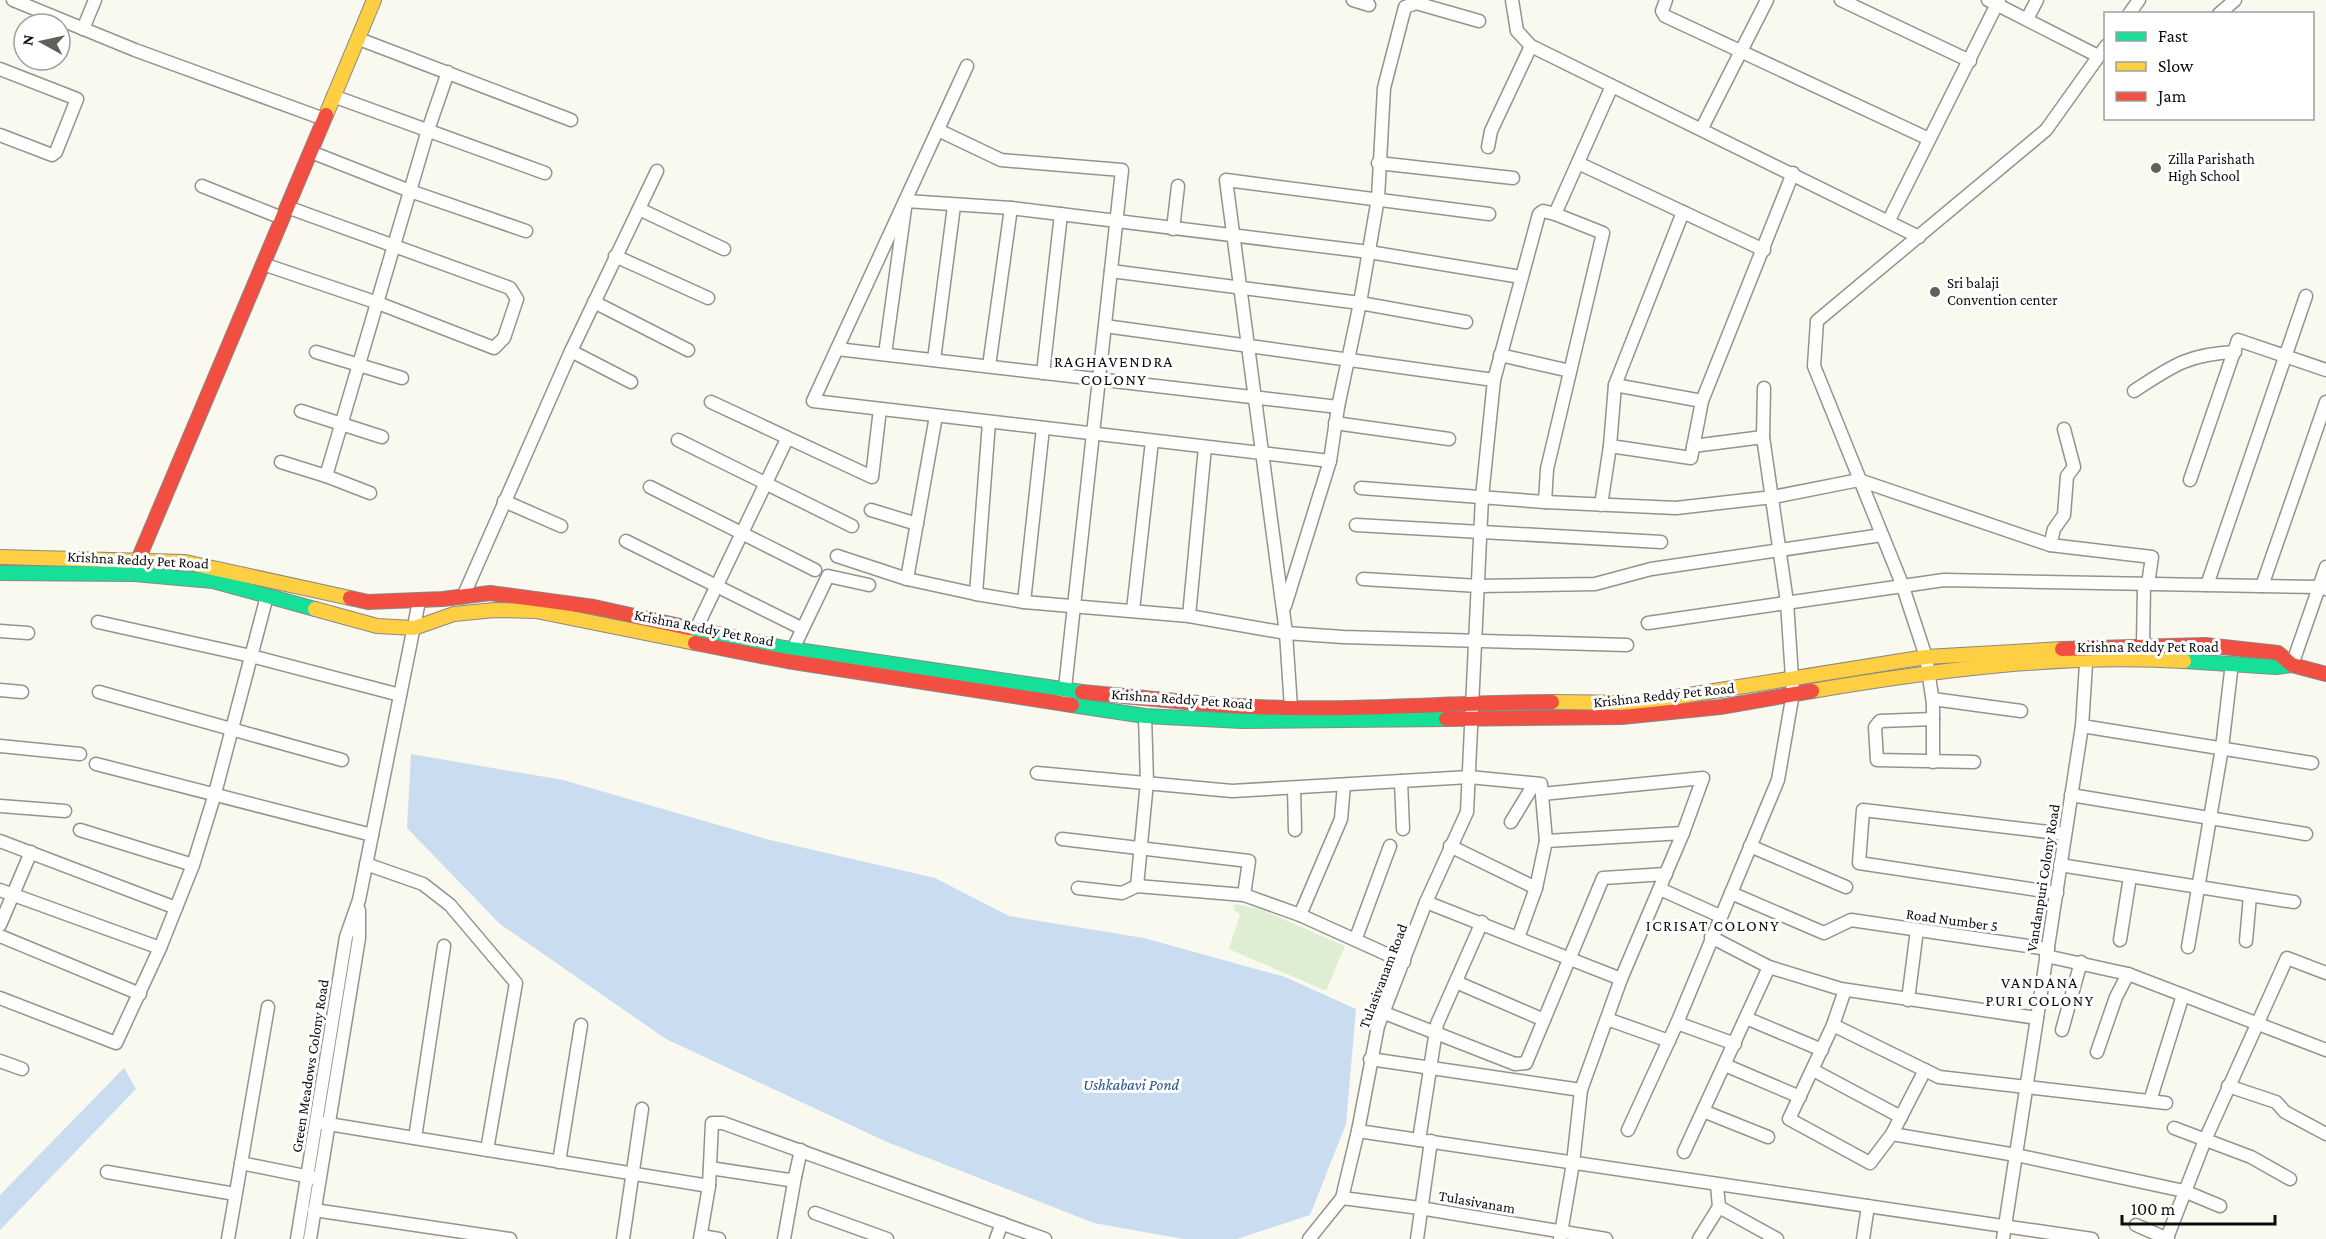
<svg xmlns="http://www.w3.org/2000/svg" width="2326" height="1239" font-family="'Crimson Pro',serif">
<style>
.green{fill:#deeed2}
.water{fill:#c9dcf0}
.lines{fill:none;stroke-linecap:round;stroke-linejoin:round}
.street-casing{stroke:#93938f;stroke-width:15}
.fast-casing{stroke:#898985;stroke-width:16}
.slow-casing{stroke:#898985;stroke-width:16}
.jam-casing{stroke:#898985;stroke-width:16}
.street{stroke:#fefefd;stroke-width:12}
.fast{stroke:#16e098;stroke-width:14}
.slow{stroke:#ffcf43;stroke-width:14}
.jam{stroke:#f24e42;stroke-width:14}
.poi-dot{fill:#5f5f5c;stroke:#fff;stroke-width:2}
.labels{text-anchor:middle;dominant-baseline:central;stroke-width:6;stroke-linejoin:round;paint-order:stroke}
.poi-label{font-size:15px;fill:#0c0c0c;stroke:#fff;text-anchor:start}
.street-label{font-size:15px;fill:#0c0c0c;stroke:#fff}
.neighbourhood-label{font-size:16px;letter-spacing:1.5px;fill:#0c0c0c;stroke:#fff}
.water-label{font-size:16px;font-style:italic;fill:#204d92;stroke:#fff}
</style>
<rect width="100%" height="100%" fill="#f9f9f0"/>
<path class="green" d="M1235 904 1262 910 1345 946 1326 991 1229 949 1240 914 1234 910Z"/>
<g class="water">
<path d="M411 754 563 780 770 840 935 878 1009 916 1144 938 1285 977 1356 1009 1346 1124 1310 1215 1237 1239H1183L1094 1223 887 1142 666 1039 500 924 407 828Z"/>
<path d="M124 1068 136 1089 0 1230V1195Z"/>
</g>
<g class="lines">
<defs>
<g id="street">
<path d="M13 0 135 50 324 119"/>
<path d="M1353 0 1369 5"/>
<path d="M1512 0 1517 31 1531 46 1919 237"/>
<path d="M1666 0 1662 11 1665 16 1929 139"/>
<path d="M1841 0 1970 61"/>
<path d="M1988 0 2098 56"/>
<path d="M2129 14 2139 0"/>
<path d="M2219 14 2235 0"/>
<path d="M2027 19 2037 0"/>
<path d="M83 29 95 0"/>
<path d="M359 39 571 120"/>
<path d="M967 66 813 401 1330 461"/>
<path d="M0 69 77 99 56 152 52 155 0 135"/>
<path d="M333 96 545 173"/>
<path d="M1702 128 1767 0"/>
<path d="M938 130 1001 160 1122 170 1064 697"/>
<path d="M1488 147 1491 131 1531 46"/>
<path d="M311 152 410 191 526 231"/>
<path d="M1378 163 1513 178"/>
<path d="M1578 163 1764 250"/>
<path d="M202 186 282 218"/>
<path d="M639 209 724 249"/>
<path d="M1889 220 1999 0"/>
<path d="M1173 229 1178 186"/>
<path d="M615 256 708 298"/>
<path d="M263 264 378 303 494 348 504 338 517 299 510 288 287 207"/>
<path d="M1111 271 1360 303 1466 322"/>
<path d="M594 302 688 350"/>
<path d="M1105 326 1494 380"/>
<path d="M837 349 1338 407"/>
<path d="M571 351 631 382"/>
<path d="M316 352 402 378"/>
<path d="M885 354 906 201 1011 208 1369 252 1521 277"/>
<path d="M1500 355 1570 371"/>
<path d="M934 360 954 206"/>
<path d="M989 366 1011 208"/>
<path d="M1043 373 1061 214"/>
<path d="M1615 385 1702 401"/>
<path d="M2134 391C2172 366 2188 354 2235 352"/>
<path d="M711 402 872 477 880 409"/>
<path d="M301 411 382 437"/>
<path d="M1335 423 1449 439"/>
<path d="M678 440 852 526"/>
<path d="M1610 446 1691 458 1702 401 1793 173"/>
<path d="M1693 446 1763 437"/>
<path d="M281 462 326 476 370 493"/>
<path d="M326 476 428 130 448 72"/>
<path d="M2190 480 2238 340 2326 370"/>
<path d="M650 487 815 570"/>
<path d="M1361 488 1545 502 1676 508 1773 497 1859 480 2050 545 2152 557 2148 584"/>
<path d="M504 501 561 526"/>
<path d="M1545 502 1547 469 1603 233 1555 214"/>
<path d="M1601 505 1610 446 1615 385 1683 212"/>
<path d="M871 510 917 524"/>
<path d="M1356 525 1661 542"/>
<path d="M626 541 797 626"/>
<path d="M2050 545 2054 529 2064 515 2067 476 2074 467 2064 429"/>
<path d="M837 556 907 579 976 594 1024 602 1189 616 1286 633 1343 637 1627 645"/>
<path d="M907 579 936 416"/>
<path d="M1363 579 1479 586 1595 584 1651 569 1882 535"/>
<path d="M2207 585 2306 296"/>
<path d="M2262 586 2326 402"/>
<path d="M976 594 989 422"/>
<path d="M463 597 571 351 657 171"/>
<path d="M1024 602 1043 428"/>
<path d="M1285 606 1330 461 1338 407 1360 303 1378 198 1384 88 1405 7 1416 3 1479 21"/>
<path d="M1133 610 1152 441"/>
<path d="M1189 616 1205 447"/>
<path d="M98 622 251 656 400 695"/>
<path d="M1648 623 1944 580 2319 587 2326 589"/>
<path d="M696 629 787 439"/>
<path d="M0 631 28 633"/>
<path d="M2143 646 2144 584"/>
<path d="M793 649 828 576 869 585"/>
<path d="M2292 665 2326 567"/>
<path d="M0 690 22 692"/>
<path d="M99 692 342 760"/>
<path d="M1933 699 2021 711"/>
<path d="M1291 708 1286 633 1226 180 1489 214"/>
<path d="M1933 719 1880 721 1875 727 1877 760 1974 762"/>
<path d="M2082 726 2312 763"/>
<path d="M0 746 80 754"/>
<path d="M1933 762V703L1926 657 1902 584 1814 366 1817 321 2046 130 2106 46"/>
<path d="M96 764 372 835"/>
<path d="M1037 773 1232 791 1469 777 1541 784 1546 841 1536 888 1518 938"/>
<path d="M1401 781 1403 829"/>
<path d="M1294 788 1295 830"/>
<path d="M1542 794 1703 778 1683 833 1621 979 1581 1090 1573 1163 1560 1239"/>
<path d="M2071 795 2306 834"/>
<path d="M0 806 65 811"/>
<path d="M1511 822 1534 784"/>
<path d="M80 830 193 865"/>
<path d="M1062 839 1249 861 1244 895"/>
<path d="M0 841 176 908"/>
<path d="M1546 841 1683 833"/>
<path d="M1450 846 1536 888"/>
<path d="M1750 846 1846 887"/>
<path d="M366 864 423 884 450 905 516 983 487 1150"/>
<path d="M2060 865 2294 902"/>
<path d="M1137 886 1147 782 1145 716"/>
<path d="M1078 888 1122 893 1137 886 1244 895 1300 915 1404 962"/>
<path d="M1660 889 1720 916"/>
<path d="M0 890 160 948"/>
<path d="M1731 893 1824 933 1851 920 2048 949"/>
<path d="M2057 893 1859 863 1863 810 2065 834"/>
<path d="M1426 902 1621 979"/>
<path d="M1300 915 1341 819 1344 785"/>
<path d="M0 925 31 852"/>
<path d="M0 936 140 994"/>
<path d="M1711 937 1769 967 1841 989 2037 1018"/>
<path d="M1356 938 1390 846"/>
<path d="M2120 940 2130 877"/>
<path d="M2246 941 2250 896"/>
<path d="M2188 947 2222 748 2232 663"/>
<path d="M2046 956 2128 974 2326 1050"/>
<path d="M1456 982 1544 1020"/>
<path d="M1845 990 1833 1025 1939 1077 2166 1103"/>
<path d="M0 998 116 1043 160 948 193 865 214 797 267 596"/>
<path d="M1908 1000 1917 930"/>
<path d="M1382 1012 1515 1064 1526 1063 1603 878 1666 874"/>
<path d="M1746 1018 1822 1050"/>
<path d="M1607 1019 1669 1041"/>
<path d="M1677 1023 1735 1044"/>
<path d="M1833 1025 1789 1119 1870 1163 1892 1134 1925 1070"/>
<path d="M2062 1030 2081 962"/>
<path d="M2097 1052 2116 997 2128 974"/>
<path d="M1370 1059 1581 1090"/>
<path d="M0 1061 22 1069"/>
<path d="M1725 1065 1800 1097"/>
<path d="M1813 1070 1901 1117"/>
<path d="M2228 1086 2276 1102 2285 1112 2326 1134"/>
<path d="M2150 1101 2183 995"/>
<path d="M1703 1111 1768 1137"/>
<path d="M316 1122 709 1186"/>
<path d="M2174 1128 2251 1157 2290 1179"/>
<path d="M1628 1130 1677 1023 1778 780 1793 693 1787 602 1763 437 1764 388"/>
<path d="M1358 1131 2092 1239"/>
<path d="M1892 1134 2016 1155 2184 1191 2220 1206"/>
<path d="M415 1138 444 946"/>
<path d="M1419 1140 1437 1024 1482 922"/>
<path d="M1684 1152 1769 967"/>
<path d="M559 1162 581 1025"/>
<path d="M241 1163 315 1178"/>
<path d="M710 1168 789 1180 795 1177 801 1150"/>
<path d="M107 1172 235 1194"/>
<path d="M1342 1198 1420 1208 1606 1239"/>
<path d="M1719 1207 1777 1239"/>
<path d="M314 1210 510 1239"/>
<path d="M815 1213 887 1239"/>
<path d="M2136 1225 2168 1239"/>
<path d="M701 1236 719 1239"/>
<path d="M2167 1238 2205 1140 2287 958 2326 973"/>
<path d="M228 1239 268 1007"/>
<path d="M297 1239 346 937 359 900 419 601"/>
<path d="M310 1239 359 938V910"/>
<path d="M623 1239 642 1109"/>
<path d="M700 1239 709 1186 712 1123H723L1045 1239"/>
<path d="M784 1239 795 1177"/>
<path d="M996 1239 1002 1223"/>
<path d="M1309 1239 1342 1198 1358 1131 1378 1026 1426 902 1467 812 1482 497 1494 380 1539 214 1543 211 1555 214 1612 86"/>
<path d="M1417 1239 1431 1141"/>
<path d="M1699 1239 1719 1207 1717 1185"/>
<path d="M1863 1239 1868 1206"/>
<path d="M2003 1239 2082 726 2086 664"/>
</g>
<g id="fast">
<path d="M0 573 134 574 213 581 315 609"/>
<path d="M689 628 784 648 1082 692"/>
<path d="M2184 661 2276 667 2292 665"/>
<path d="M1072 705 1145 716 1242 721 1446 719"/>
</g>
<g id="slow">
<path d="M326 115 374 0"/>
<path d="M0 557 185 562 350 598"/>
<path d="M315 609 377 626 414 628 454 614 495 610 536 611 695 643"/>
<path d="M1812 691C1935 670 2059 654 2184 661"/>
<path d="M1552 702 1639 703 1926 657 2062 649"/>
</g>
<g id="jam">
<path d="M138 560 326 115"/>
<path d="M350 598 368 602 443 599 490 593 594 607 689 628"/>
<path d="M695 643 787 661 1072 705"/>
<path d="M2062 649 2205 645 2278 653 2292 665 2326 674"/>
<path d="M1082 692C1150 698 1219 707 1287 708 1375 710 1464 702 1552 702"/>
<path d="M1446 719 1622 717 1720 707 1812 691"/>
</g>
</defs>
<use href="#street" class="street-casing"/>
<use href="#fast" class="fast-casing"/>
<use href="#slow" class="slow-casing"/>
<use href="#jam" class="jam-casing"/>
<use href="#street" class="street"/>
<use href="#fast" class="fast"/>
<use href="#slow" class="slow"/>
<use href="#jam" class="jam"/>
</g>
<g class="poi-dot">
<circle cx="2156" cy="168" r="6"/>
<circle cx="1935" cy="292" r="6"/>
</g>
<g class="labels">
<g class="poi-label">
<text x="2168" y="159">Zilla Parishath<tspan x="2168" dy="17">High School</tspan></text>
<text x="1947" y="283">Sri balaji<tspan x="1947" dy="17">Convention center</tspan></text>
</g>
<g class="street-label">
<text transform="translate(138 560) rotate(3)">Krishna Reddy Pet Road</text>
<text transform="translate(704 628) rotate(11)">Krishna Reddy Pet Road</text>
<text x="2148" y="647">Krishna Reddy Pet Road</text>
<text transform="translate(1664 695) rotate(-6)">Krishna Reddy Pet Road</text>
<text transform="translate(1182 699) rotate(4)">Krishna Reddy Pet Road</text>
<text transform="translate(2043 878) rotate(-81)">Vandanpuri Colony Road</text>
<text transform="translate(1952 920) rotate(8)">Road Number 5</text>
<text transform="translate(1383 976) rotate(-69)">Tulasivanam Road</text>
<text transform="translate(310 1066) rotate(-81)">Green Meadows Colony Road</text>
<text transform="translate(1477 1202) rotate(10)">Tulasivanam</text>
</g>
<g class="neighbourhood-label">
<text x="1114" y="361">RAGHAVENDRA<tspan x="1114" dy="18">COLONY</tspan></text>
<text x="1713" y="925">ICRISAT COLONY</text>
<text x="2040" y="982">VANDANA<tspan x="2040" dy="18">PURI COLONY</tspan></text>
</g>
<g class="water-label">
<text x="1131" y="1084">Ushkabavi Pond</text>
</g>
</g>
<rect x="2104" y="12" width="210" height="108" fill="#ffffff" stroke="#9e9e9e" stroke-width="1.5"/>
<rect x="2116" y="32" width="30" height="9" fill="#16e098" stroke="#9e9e9e" stroke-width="1.5"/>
<text x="2158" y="42" font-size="18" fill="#0c0c0c">Fast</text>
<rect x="2116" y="62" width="30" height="9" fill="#ffcf43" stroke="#9e9e9e" stroke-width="1.5"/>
<text x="2158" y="72" font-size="18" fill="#0c0c0c">Slow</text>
<rect x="2116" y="92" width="30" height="9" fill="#f24e42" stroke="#9e9e9e" stroke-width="1.5"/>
<text x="2158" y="102" font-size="18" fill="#0c0c0c">Jam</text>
<g transform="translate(42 42) rotate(278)"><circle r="28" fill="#ffffff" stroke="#9e9e9e" stroke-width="1.5"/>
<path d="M0-4.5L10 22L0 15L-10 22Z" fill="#5f5f5c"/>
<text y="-9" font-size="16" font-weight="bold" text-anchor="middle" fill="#0c0c0c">N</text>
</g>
<path d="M2122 1215v9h153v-9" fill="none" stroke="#0c0c0c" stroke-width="3"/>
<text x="2131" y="1215" font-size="18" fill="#0c0c0c" stroke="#ffffff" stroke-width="4.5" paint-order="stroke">100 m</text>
</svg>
